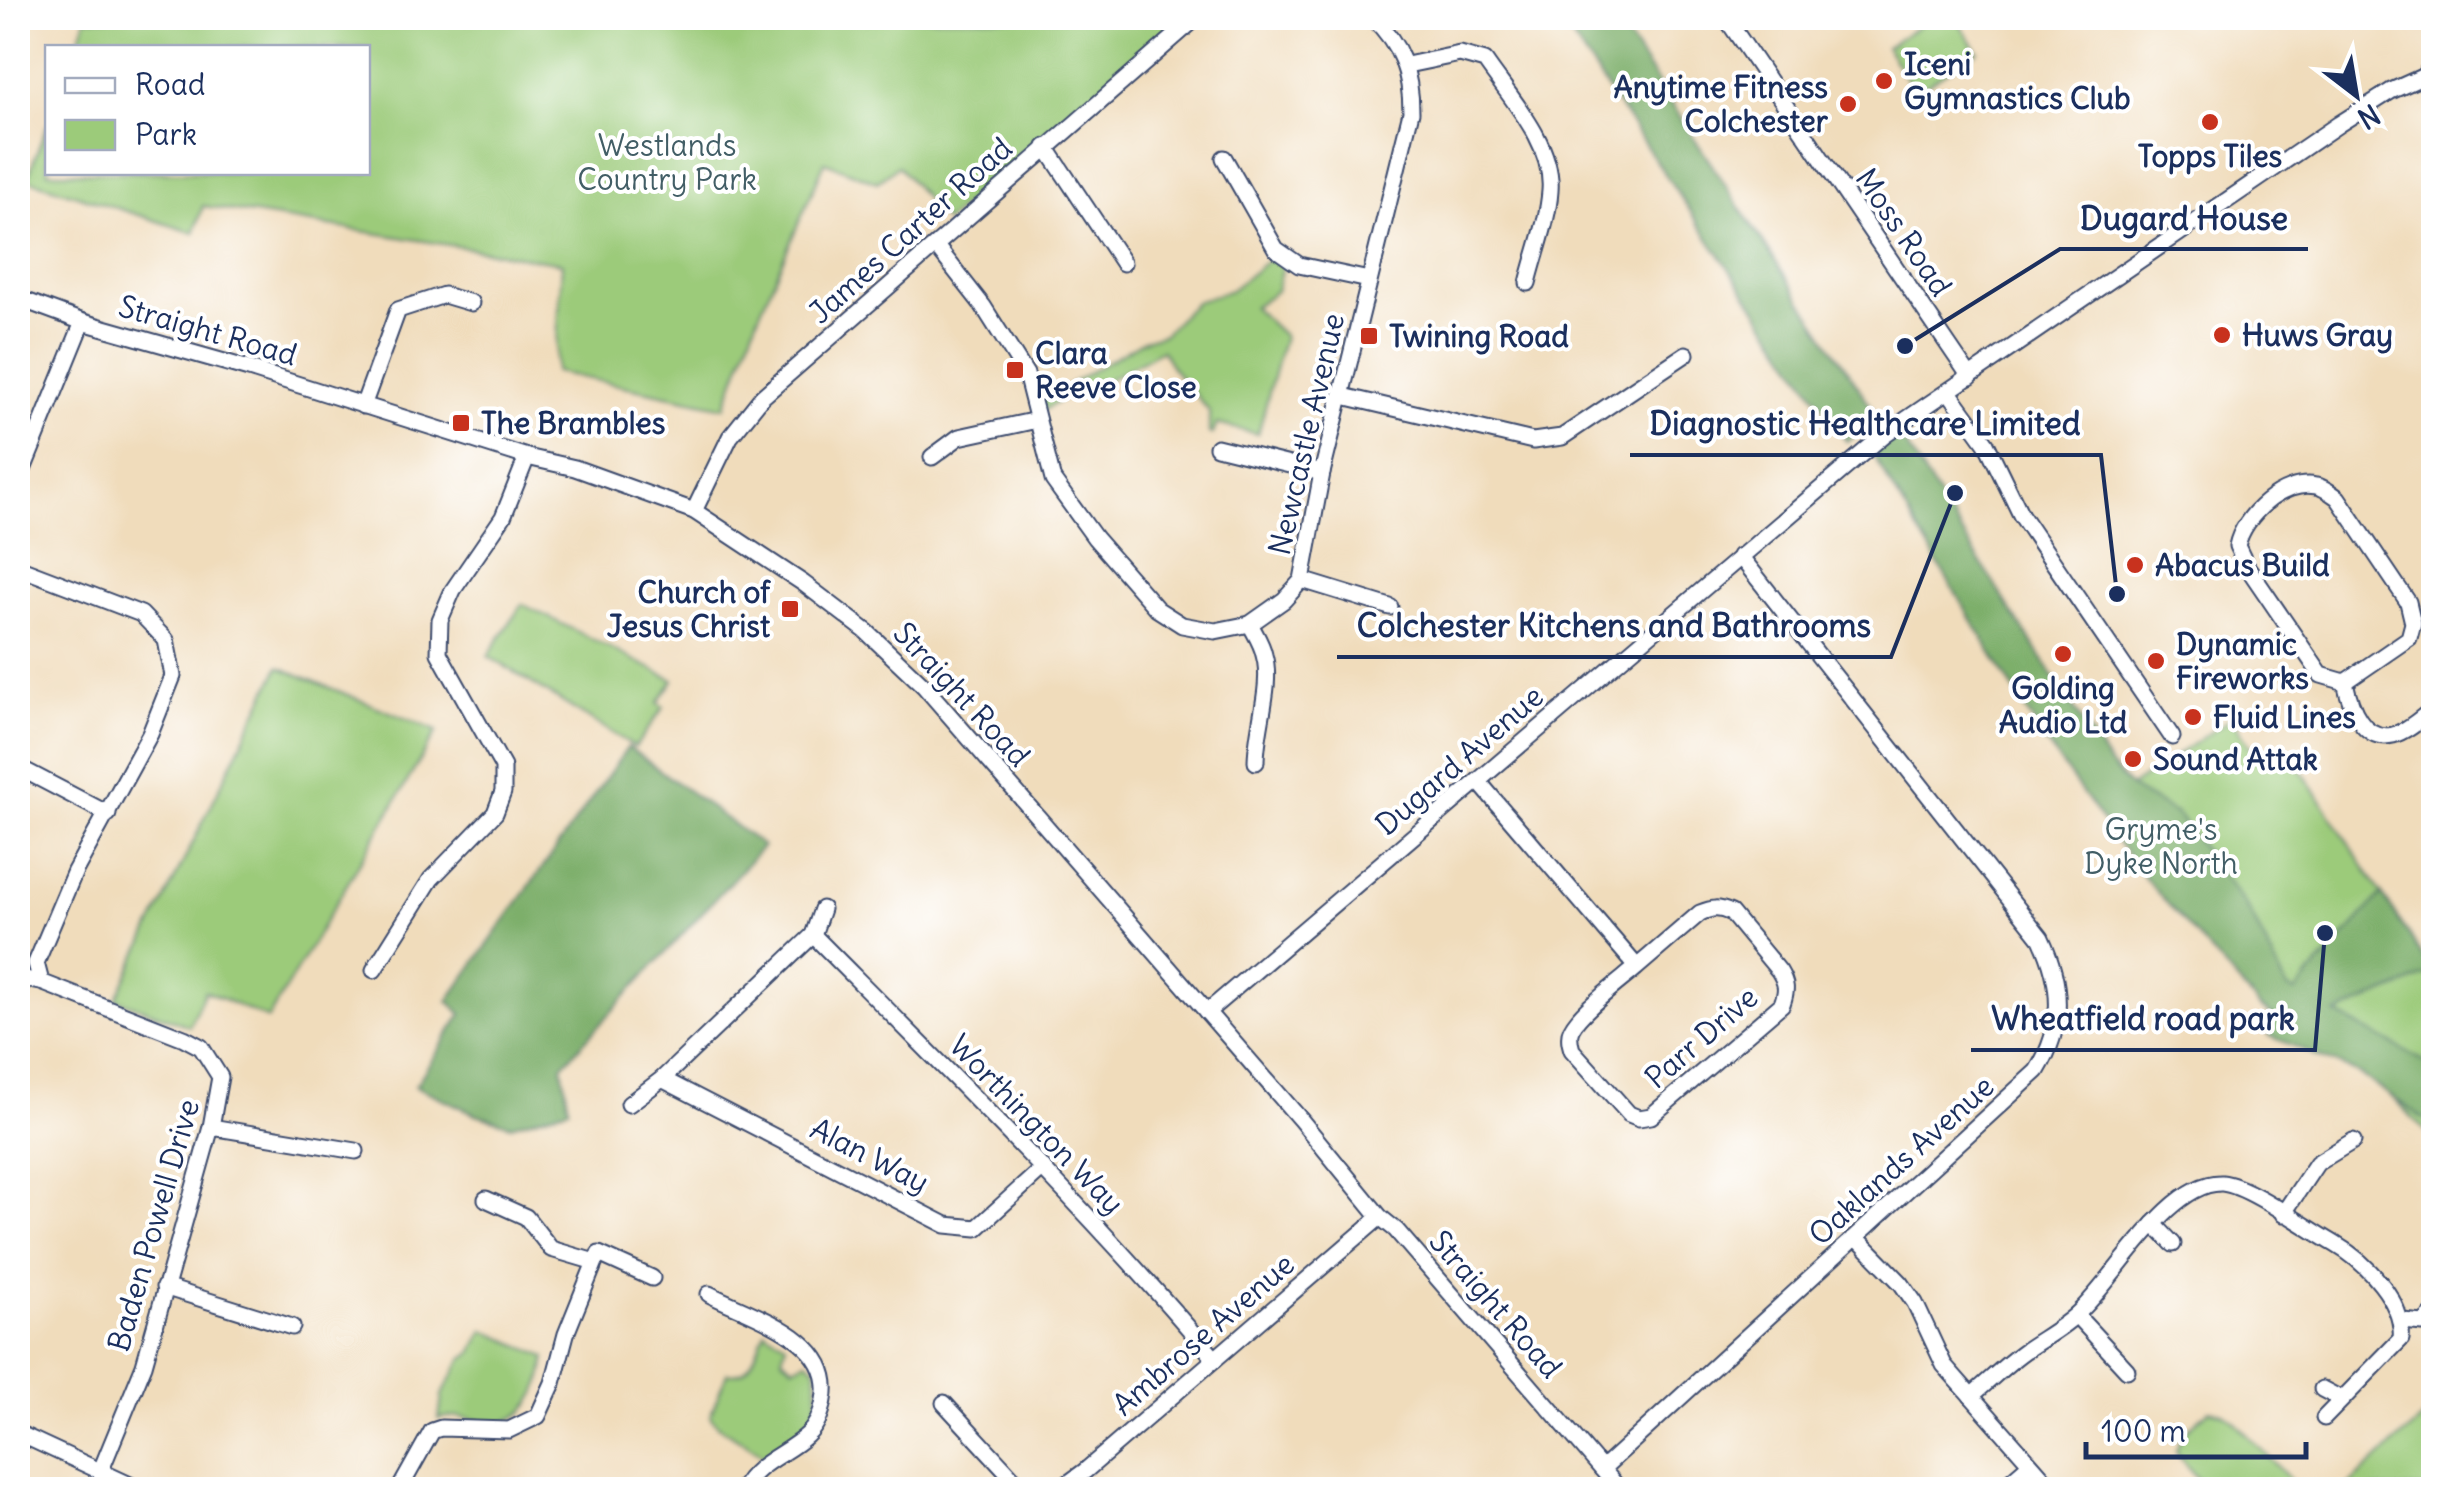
<svg xmlns="http://www.w3.org/2000/svg" width="2451" height="1507" font-family="Delius,sans-serif">
<style>
.green{fill:#9ccb7a;stroke:#5c7d6c;stroke-width:2.5}
.forest{fill:#7daf6a;stroke:#4c6f64;stroke-width:2.5}
.lines{fill:none;stroke-linecap:round;stroke-linejoin:round}
.minor-casing{stroke:#3b496c;stroke-width:19}
.minor{stroke:#fff;stroke-width:15}
.poi-dot{fill:#c8321e;stroke:#fff;stroke-width:4}
.labels{text-anchor:middle;dominant-baseline:central;stroke-width:8;stroke-linejoin:round;paint-order:stroke}
.poi-label{font-size:30px;font-weight:bold;fill:#1b2f5e;stroke:#fff;text-anchor:start}
.park-label{font-size:30px;fill:#425e66;stroke:#fff}
.street-label{font-size:30px;fill:#1b2f5e;stroke:#fff}
.leader{fill:none;stroke:#1b2f5e;stroke-width:4}
.callout-dot{fill:#1b2f5e;stroke:#fff;stroke-width:4}
.callout-label{font-size:32px;text-anchor:middle;font-weight:bold;fill:#1b2f5e;stroke:#fff;stroke-width:8;stroke-linejoin:round;paint-order:stroke}
</style>
<rect width="100%" height="100%" fill="#fff"/>
<filter id="ink" filterUnits="userSpaceOnUse"><feTurbulence type="fractalNoise" baseFrequency=".01" numOctaves="2"/><feDisplacementMap in="SourceGraphic" scale="20" xChannelSelector="R" yChannelSelector="G"/><feConvolveMatrix kernelMatrix="1 2 1 2 8 2 1 2 1" color-interpolation-filters="sRGB"/></filter>
<filter id="wash" filterUnits="userSpaceOnUse"><feTurbulence type="fractalNoise" baseFrequency=".0048" numOctaves="4" result="noise"/><feDisplacementMap in="SourceGraphic" scale="40" xChannelSelector="R" yChannelSelector="G"/><feGaussianBlur stdDeviation="2.25" result="paint"/><feColorMatrix in="noise" values="0 0 0 0 0 0 0 0 0 0 0 0 0 0 0 0 0 1.4 0 .05"/><feComposite in="paint" operator="in"/></filter>
<g filter="url(#wash)">
<rect width="100%" height="100%" fill="#f0dcbb"/>
<g class="green">
<path d="M86 18H1173L1176 23 945 222 898 166 877 182 825 162 757 319 725 407 555 372 562 263 203 206 194 233 27 179 47 125 48 172H368V48L77 47Z"/>
<path d="M1931 18H1956L1978 51 1915 92 1886 47Z"/>
<path d="M1273 256 1282 267 1276 291 1253 307 1284 336 1258 434 1217 424 1213 434 1209 433V411L1173 369 1162 350 1102 383 1094 381 1044 410 1041 401 1144 340 1164 334 1195 302 1231 290Z"/>
<path d="M522 604 674 680 658 703 664 707 635 747 488 656Z"/>
<path d="M279 667 437 731 268 1019 205 991 189 1026 116 999Z"/>
<path d="M2231 718 2261 762 2288 750 2433 972V1139L2277 980 2130 787Z"/>
<path d="M484 1330 546 1357C543 1388 527 1427 487 1422 469 1420 458 1413 439 1419L442 1395 463 1358 472 1353Z"/>
<path d="M765 1331 786 1343 782 1358 794 1367 807 1360 816 1367C822 1427 811 1426 764 1457 749 1439 721 1435 710 1416L727 1373C752 1379 756 1350 765 1331Z"/>
<path d="M2209 1410 2223 1413 2234 1421 2299 1489H2205L2176 1451 2182 1434Z"/>
<path d="M2433 1410V1489H2344Z"/>
</g>
<g class="forest">
<path d="M1559 18H1615L1879 418 1847 442Z"/>
<path d="M1898 433 2110 765 2130 787 2178 815 2250 912 2287 988 2295 992 2382 894 2433 973 2336 1014 2433 1066V1125L2356 1072 2270 1036 2260 1027 2272 1015 2259 1006 2140 873 2042 737 1873 455Z"/>
<path d="M628 747 763 846 562 1066 569 1108 511 1125 476 1114 415 1086 462 1014 448 1001Z"/>
</g>
</g>
<g filter="url(#ink)">
<g class="lines">
<defs>
<g id="minor">
<path d="M1726 18 1970 377"/>
<path d="M1407 65 1460 54 1485 61C1510 98 1554 144 1550 191 1548 221 1535 254 1528 283"/>
<path d="M1046 147 1123 263"/>
<path d="M1224 158 1276 249 1299 265 1369 280"/>
<path d="M936 246 983 306 1026 374 1053 480 1095 538 1157 609 1182 625 1215 631 1250 624 1284 600 1302 580 1322 473 1411 112C1411 73 1401 45 1373 18"/>
<path d="M18 298 83 322 249 369 527 457 575 468 694 511 803 583 866 631 924 686 1300 1119 1380 1217 1396 1230 1620 1490"/>
<path d="M1949 392 1986 443 2021 515 2172 737"/>
<path d="M1343 396 1533 441 1562 437 1686 354"/>
<path d="M363 406 398 310 444 295 471 303"/>
<path d="M1217 447 1322 473"/>
<path d="M932 457 959 437 1037 420"/>
<path d="M18 482 83 322"/>
<path d="M694 511 730 437 762 397 1196 18"/>
<path d="M18 567 141 614 166 640 173 676 150 734 75 871 36 963 41 982 184 1038 201 1047 220 1077 211 1127 144 1365 101 1470"/>
<path d="M1302 580 1390 607"/>
<path d="M1250 624C1255 634 1262 644 1264 655 1273 684 1256 728 1256 762"/>
<path d="M2345 682 2409 638 2413 623 2408 602 2338 498C2331 493 2324 487 2316 486 2283 479 2243 516 2237 546L2246 565 2321 675 2345 682C2350 705 2362 742 2393 735 2408 731 2422 717 2434 708"/>
<path d="M18 767 108 814"/>
<path d="M1478 781 1637 967 1700 913C1712 908 1718 907 1731 913L1779 971C1787 984 1787 990 1782 1004L1651 1116 1639 1118 1629 1114 1572 1050C1570 1043 1569 1040 1570 1033 1574 1015 1621 981 1637 967"/>
<path d="M813 935C950 1073 1089 1210 1215 1359"/>
<path d="M374 970 431 879 495 813 503 792V767L439 653 440 620 453 590 503 517 527 457"/>
<path d="M18 978 41 982"/>
<path d="M1207 1012 1885 434 2339 124 2391 91 2422 77 2434 66"/>
<path d="M662 1079 946 1225 977 1228 1043 1168"/>
<path d="M629 1104 662 1079 813 935 822 909"/>
<path d="M211 1127 356 1151"/>
<path d="M2283 1214 2317 1163 2353 1141"/>
<path d="M2154 1224 2173 1244"/>
<path d="M1857 1238 1901 1283 1915 1303 1944 1365 2054 1490"/>
<path d="M599 1254 652 1278"/>
<path d="M164 1287 292 1327"/>
<path d="M709 1294C754 1317 836 1339 824 1400 822 1412 817 1426 807 1435 787 1454 755 1463 742 1490"/>
<path d="M2076 1315 2127 1370"/>
<path d="M2403 1321 2423 1323 2434 1313"/>
<path d="M2322 1389 2341 1399"/>
<path d="M1971 1396C1988 1382 2005 1365 2023 1352 2041 1339 2063 1328 2079 1312 2115 1279 2170 1181 2222 1183 2248 1185 2308 1229 2335 1244 2366 1262 2405 1302 2401 1339L2324 1418"/>
<path d="M944 1403 1024 1490"/>
<path d="M18 1433 141 1490"/>
<path d="M1602 1469 2037 1071C2064 1027 2063 985 2041 938L1740 556"/>
<path d="M399 1490 432 1431 441 1428 509 1430 538 1416 553 1383 566 1334 595 1262 551 1249 526 1217 486 1199"/>
<path d="M1059 1490 1085 1471 1380 1217"/>
<path d="M2000 1490 2030 1464"/>
</g>
</defs>
<use href="#minor" class="minor-casing"/>
<use href="#minor" class="minor"/>
</g>
</g>
<g class="poi-dot">
<circle cx="1884" cy="81" r="10"/>
<circle cx="1848" cy="104" r="10"/>
<circle cx="2210" cy="122" r="10"/>
<circle cx="2222" cy="335" r="10"/>
<rect x="1359" y="326" width="20" height="20" rx="5"/>
<rect x="1005" y="360" width="20" height="20" rx="5"/>
<rect x="451" y="413" width="20" height="20" rx="5"/>
<circle cx="2135" cy="565" r="10"/>
<rect x="780" y="599" width="20" height="20" rx="5"/>
<circle cx="2063" cy="654" r="10"/>
<circle cx="2156" cy="661" r="10"/>
<circle cx="2193" cy="717" r="10"/>
<circle cx="2133" cy="759" r="10"/>
</g>
<g class="labels">
<g class="poi-label">
<text x="1904" y="64">Iceni<tspan x="1904" dy="34">Gymnastics Club</tspan></text>
<text x="1828" y="87" text-anchor="end">Anytime Fitness<tspan x="1828" dy="34">Colchester</tspan></text>
<text x="2210" y="156" text-anchor="middle">Topps Tiles</text>
<text x="2242" y="335">Huws Gray</text>
<text x="1389" y="336">Twining Road</text>
<text x="1035" y="353">Clara<tspan x="1035" dy="34">Reeve Close</tspan></text>
<text x="481" y="423">The Brambles</text>
<text x="2155" y="565">Abacus Build</text>
<text x="770" y="592" text-anchor="end">Church of<tspan x="770" dy="34">Jesus Christ</tspan></text>
<text x="2176" y="644">Dynamic<tspan x="2176" dy="34">Fireworks</tspan></text>
<text x="2063" y="688" text-anchor="middle">Golding<tspan x="2063" dy="34">Audio Ltd</tspan></text>
<text x="2213" y="717">Fluid Lines</text>
<text x="2153" y="759">Sound Attak</text>
</g>
<g class="park-label">
<text x="667" y="145">Westlands<tspan x="667" dy="34">Country Park</tspan></text>
<text x="2161" y="829">Gryme's<tspan x="2161" dy="34">Dyke North</tspan></text>
</g>
<g class="street-label">
<text transform="translate(910 230) rotate(-42)">James Carter Road</text>
<text transform="translate(1904 232) rotate(56)">Moss Road</text>
<text transform="translate(208 330) rotate(16)">Straight Road</text>
<text transform="translate(1306 434) rotate(-77)">Newcastle Avenue</text>
<text transform="translate(962 694) rotate(47)">Straight Road</text>
<text transform="translate(1459 760) rotate(-41)">Dugard Avenue</text>
<text transform="translate(1701 1037) rotate(-41)">Parr Drive</text>
<text transform="translate(1037 1124) rotate(46)">Worthington Way</text>
<text transform="translate(870 1155) rotate(27)">Alan Way</text>
<text transform="translate(1901 1160) rotate(-42)">Oaklands Avenue</text>
<text transform="translate(153 1225) rotate(-74)">Baden Powell Drive</text>
<text transform="translate(1496 1304) rotate(49)">Straight Road</text>
<text transform="translate(1203 1334) rotate(-41)">Ambrose Avenue</text>
</g>
</g>
<path class="leader" d="M1905 346L2060 249H2308M2117 594L2101 455H1630M1955 493L1891 657H1337M2325 933L2315 1050H1971"/>
<g class="callout-dot">
<circle cx="1905" cy="346" r="10"/>
<circle cx="2117" cy="594" r="10"/>
<circle cx="1955" cy="493" r="10"/>
<circle cx="2325" cy="933" r="10"/>
</g>
<g class="callout-label">
<text x="2184" y="230">Dugard House</text>
<text x="1865" y="435">Diagnostic Healthcare Limited</text>
<text x="1614" y="637">Colchester Kitchens and Bathrooms</text>
<text x="2143" y="1030">Wheatfield road park</text>
</g>
<rect width="2451" height="1507" fill="none" stroke="#fff" stroke-width="60"/>
<rect x="45" y="45" width="325" height="130" fill="#ffffff" stroke="#a4acbf" stroke-width="2.5"/>
<rect x="65" y="78" width="50" height="15" fill="#ffffff" stroke="#a4acbf" stroke-width="2.5"/>
<text x="135" y="95" font-size="30" fill="#1b2f5e">Road</text>
<rect x="65" y="120" width="50" height="30" fill="#9ccb7a" stroke="#a4acbf" stroke-width="2.5"/>
<text x="135" y="145" font-size="30" fill="#1b2f5e">Park</text>
<g transform="translate(2356 95) rotate(149)" stroke="#ffffff" stroke-width="8" paint-order="stroke">
<path d="M0-8L18 38L0 25L-18 38Z" fill="#1b2f5e"/>
<text y="-15" font-size="28" font-weight="bold" text-anchor="middle" fill="#1b2f5e">N</text>
</g>
<path d="M2086 1442v15h220v-15" fill="none" stroke="#1b2f5e" stroke-width="5"/>
<text x="2101" y="1442" font-size="30" fill="#1b2f5e" stroke="#ffffff" stroke-width="8" paint-order="stroke">100 m</text>
</svg>
